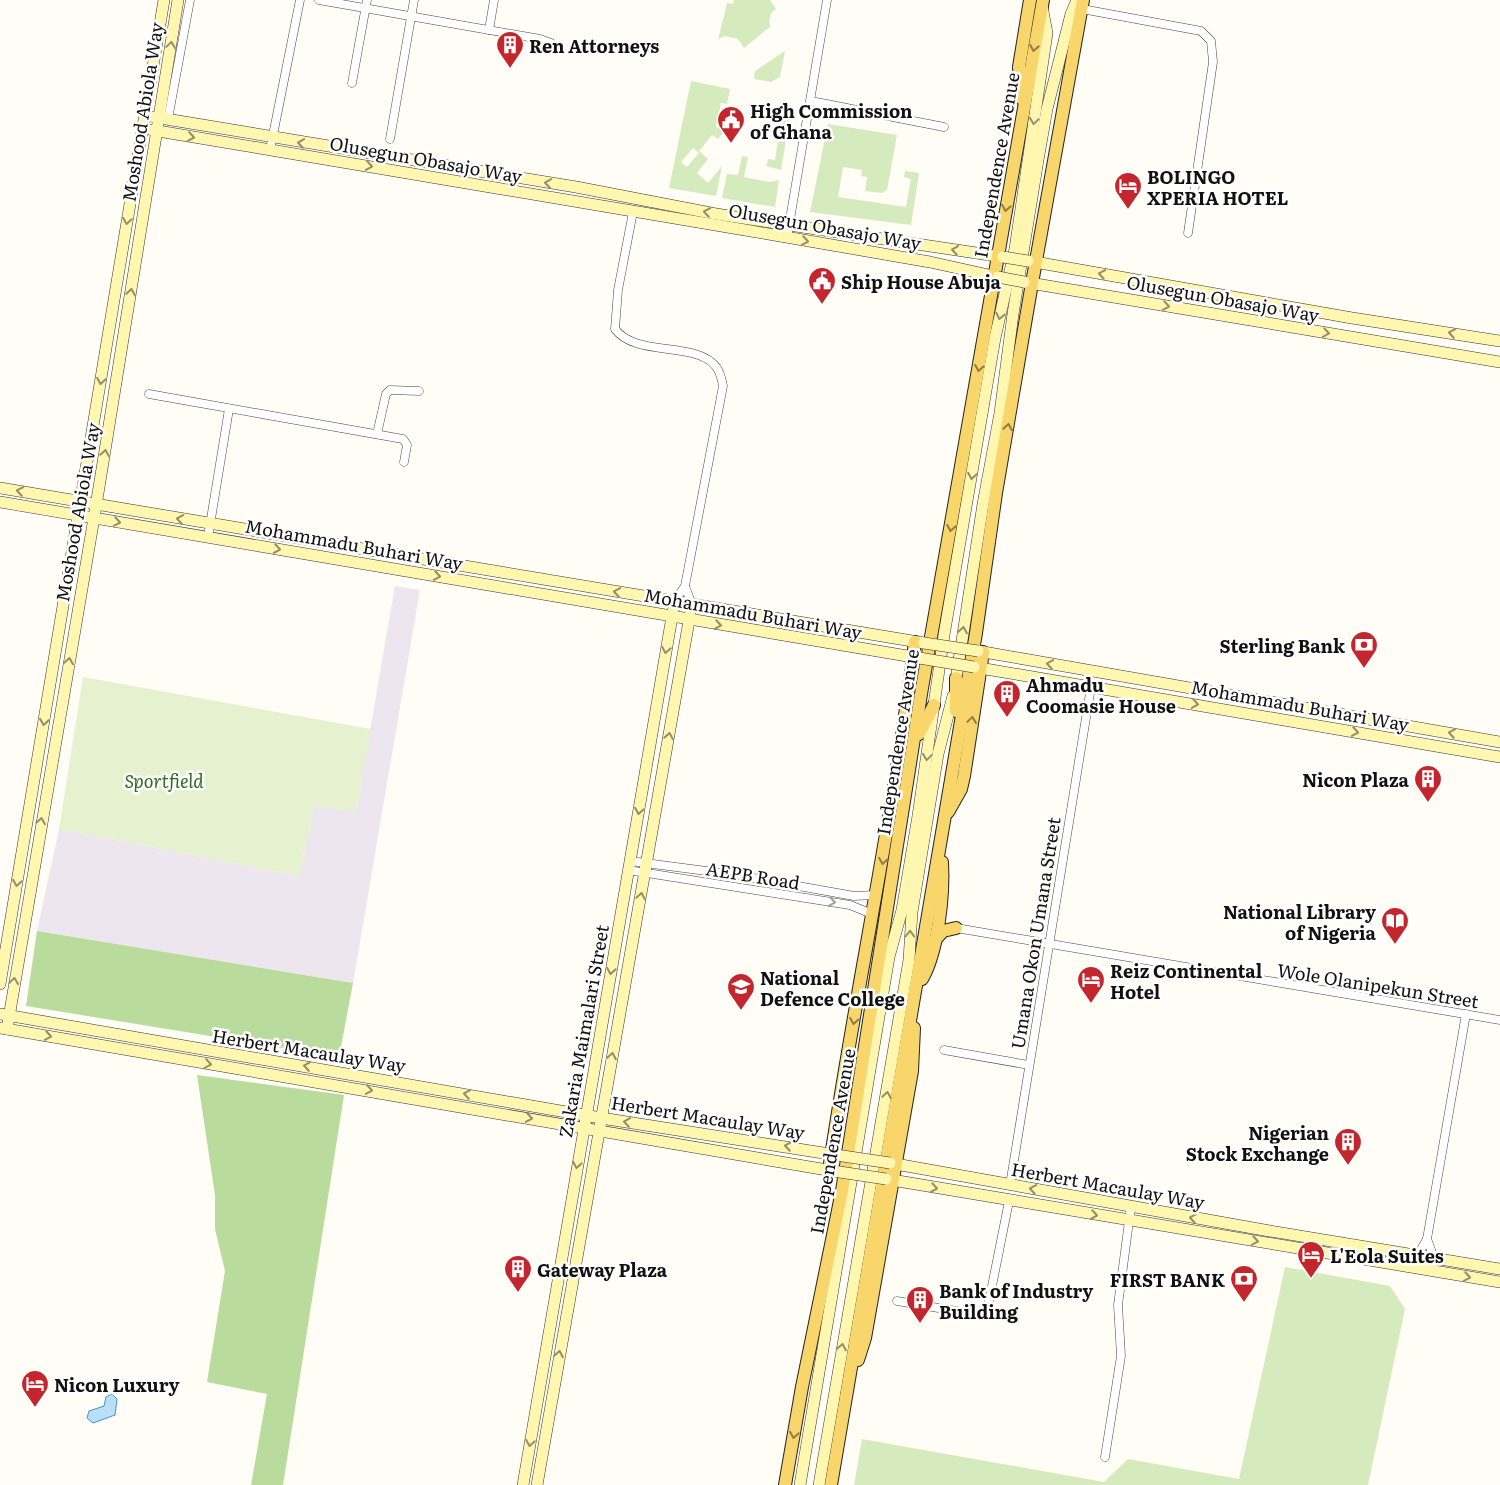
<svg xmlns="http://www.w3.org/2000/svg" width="1500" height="1485" font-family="Literata,serif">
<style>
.industrial{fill:#eee6ef}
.green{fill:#d5ebbd;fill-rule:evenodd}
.forest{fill:#b9dc9c}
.pitch{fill:#e6f2cf}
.water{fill:#b9e0f7;stroke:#3f96cf}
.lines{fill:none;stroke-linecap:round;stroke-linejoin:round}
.street-casing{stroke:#444;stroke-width:9}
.secondary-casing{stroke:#333;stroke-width:12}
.primary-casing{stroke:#222;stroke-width:14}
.street{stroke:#fff;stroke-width:8}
.secondary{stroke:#fff6b0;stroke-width:11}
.primary{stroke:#f9d66b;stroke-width:12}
.secondary-bridge-casing{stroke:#333;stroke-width:12;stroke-linecap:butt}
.secondary-bridge{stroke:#fff6b0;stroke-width:11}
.oneway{stroke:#948f68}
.oneway2{stroke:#917d42}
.oneway3{stroke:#a0a0a0}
.labels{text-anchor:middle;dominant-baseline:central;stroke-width:5;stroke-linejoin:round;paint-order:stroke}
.poi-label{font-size:18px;font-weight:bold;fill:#111;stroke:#fff;text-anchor:start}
.street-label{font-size:18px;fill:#111;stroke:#fff}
.park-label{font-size:18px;font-style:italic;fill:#2f6b1f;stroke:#fff}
</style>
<rect width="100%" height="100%" fill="#fffdf5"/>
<path class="industrial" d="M395 586 420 590 353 983 37 931 59 829 299 876 314 805 356 811Z"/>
<g class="green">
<path d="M734 0H770L776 9 771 13 769 23 771 26 744 48 738 39 724 36 718 40 727 3 733 4Z"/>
<path d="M785 51 780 77 771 82 754 79 755 71Z"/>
<path d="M691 81 730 89 727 104 721 103 716 127 722 128 724 131 718 139 712 135 699 151 708 159 697 173 708 183 722 166 716 196 669 188ZM693 148 699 153 687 167 681 162Z"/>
<path d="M777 109 788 111 787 115 790 116 781 170 766 166 768 159 775 160 782 115 776 114Z"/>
<path d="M828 124 897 135 887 190 882 193 865 191 867 177 861 176 862 170 843 167 838 197 906 207 911 179 904 177 905 171 919 173 911 225 810 212Z"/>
<path d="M742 156 748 157 744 177 769 182 779 180 775 207 722 198 727 174 738 175Z"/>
<path d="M1285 1267 1390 1286 1405 1309 1368 1485H854L862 1439 1104 1482 1128 1459 1239 1479Z"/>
</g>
<g class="forest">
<path d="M37 931 353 983 339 1057 26 1006Z"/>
<path d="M197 1075 344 1095 283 1485H251L267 1394 207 1382 225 1271 215 1229V1195Z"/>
</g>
<path class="pitch" d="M83 677 371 729 356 811 314 806 299 876 59 829Z"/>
<path class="water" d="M112 1394 117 1399 115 1415 93 1423 87 1418 89 1411 104 1406 106 1397Z"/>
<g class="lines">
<defs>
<g id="street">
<path d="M319 0 540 39 551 43"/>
<path d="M1082 9 1201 31 1211 41 1213 62 1188 233"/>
<path d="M489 30 494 0"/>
<path d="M352 83 367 0"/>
<path d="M811 101 944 127"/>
<path d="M168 119 190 0"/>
<path d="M390 139 414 0"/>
<path d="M270 150 300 0"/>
<path d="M633 212 618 290 615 329C636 358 698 340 717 368 720 373 722 380 723 386L685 586 674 602"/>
<path d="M787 237 827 0"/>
<path d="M149 394 403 439 407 445 404 462"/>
<path d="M377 434 386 394 390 390 419 391"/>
<path d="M208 537 229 409"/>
<path d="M685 586 692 605"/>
<path d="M630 861 737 875 854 896 875 895"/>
<path d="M628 870 850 905 872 914"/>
<path d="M956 928 1500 1020"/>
<path d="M944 1050 1029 1065"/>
<path d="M1010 1185 1091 687"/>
<path d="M1427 1239 1434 1258 1432 1271"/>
<path d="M1416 1258 1427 1239 1466 1014"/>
<path d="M897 1301 986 1316 1009 1201"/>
<path d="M1105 1457 1121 1356 1118 1305 1131 1206"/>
</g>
<g id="secondary">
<path d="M154 117 576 187 716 214 1003 257"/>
<path d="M152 130 751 231 930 262 998 277"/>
<path d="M1029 261 1352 318 1500 341"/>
<path d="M1024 282 1500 362"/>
<path d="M0 488 924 643"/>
<path d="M0 502 919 658"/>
<path d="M978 651 1500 742"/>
<path d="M974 667 1500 757"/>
<path d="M957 673 983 504 1000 413 1013 314 1038 160 1047 109 1071 14 1077 0"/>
<path d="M0 984 164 0"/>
<path d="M0 1014 601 1118 836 1155"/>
<path d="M0 1028 833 1171"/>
<path d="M7 1029 94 518 178 0"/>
<path d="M890 1163 1264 1230 1500 1269"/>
<path d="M886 1179 1500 1282"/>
<path d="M523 1485 673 611"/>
<path d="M537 1485 690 615"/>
<path d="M800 1485 889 957 902 910 918 816 944 635 995 338 1015 249 1047 33 1042 6"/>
<path d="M819 1485 909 960 912 912 938 754 953 696"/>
</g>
<g id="primary">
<path d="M1022 99 1019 67 1030 0"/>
<path d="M956 711V678"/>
<path d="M919 734 934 705"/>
<path d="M948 812 961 789 964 776 983 652"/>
<path d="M934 941 943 931 956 928"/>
<path d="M922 979C938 951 944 895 942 862"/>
<path d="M829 1170C855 994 893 819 915 642"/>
<path d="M858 1360 865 1338 912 1071 914 1028"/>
<path d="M785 1485 802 1387 842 1191 922 688 1043 0"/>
<path d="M831 1485 976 633 996 493 1032 283 1083 0"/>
</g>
</defs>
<use href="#street" class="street-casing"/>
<use href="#secondary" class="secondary-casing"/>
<use href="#primary" class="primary-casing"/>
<use href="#street" class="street"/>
<use href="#secondary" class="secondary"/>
<use href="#primary" class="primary"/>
<defs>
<g id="secondary-bridge">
<path d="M1003 257 1028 261"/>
<path d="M998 277 1024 282"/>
<path d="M924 643 978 651"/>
<path d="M919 658 974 667"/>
<path d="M836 1155 890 1163"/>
<path d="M833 1171 886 1179"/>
</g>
</defs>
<use href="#secondary-bridge" class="secondary-bridge-casing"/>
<use href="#secondary-bridge" class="secondary-bridge"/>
</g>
<defs><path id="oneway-chevron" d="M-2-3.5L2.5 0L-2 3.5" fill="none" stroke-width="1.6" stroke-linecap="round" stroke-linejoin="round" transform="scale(1.25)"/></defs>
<g class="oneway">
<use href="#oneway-chevron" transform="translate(171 45) rotate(-82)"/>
<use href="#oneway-chevron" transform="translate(1034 121) rotate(98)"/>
<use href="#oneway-chevron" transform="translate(191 137) rotate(10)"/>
<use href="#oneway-chevron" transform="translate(301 143) rotate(-171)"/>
<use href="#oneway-chevron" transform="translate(369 166) rotate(10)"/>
<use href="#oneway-chevron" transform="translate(548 183) rotate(-171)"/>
<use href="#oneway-chevron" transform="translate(707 212) rotate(-170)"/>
<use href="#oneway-chevron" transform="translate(127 221) rotate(99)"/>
<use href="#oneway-chevron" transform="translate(805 241) rotate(10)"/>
<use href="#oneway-chevron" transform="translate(955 250) rotate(-172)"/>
<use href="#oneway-chevron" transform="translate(1102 274) rotate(-170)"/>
<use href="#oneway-chevron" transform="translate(131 292) rotate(-81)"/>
<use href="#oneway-chevron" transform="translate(1166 306) rotate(10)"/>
<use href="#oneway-chevron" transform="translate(1000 316) rotate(103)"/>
<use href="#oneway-chevron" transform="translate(1326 333) rotate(9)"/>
<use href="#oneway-chevron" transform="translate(1452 333) rotate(-170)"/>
<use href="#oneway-chevron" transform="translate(101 381) rotate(99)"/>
<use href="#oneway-chevron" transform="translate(105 453) rotate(-81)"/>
<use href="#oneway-chevron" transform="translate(972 476) rotate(100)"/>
<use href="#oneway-chevron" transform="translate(20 491) rotate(-170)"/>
<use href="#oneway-chevron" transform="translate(180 519) rotate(-170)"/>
<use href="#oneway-chevron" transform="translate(117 522) rotate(10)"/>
<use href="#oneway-chevron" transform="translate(277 549) rotate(10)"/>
<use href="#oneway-chevron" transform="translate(437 576) rotate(10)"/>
<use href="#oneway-chevron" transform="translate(617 592) rotate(-170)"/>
<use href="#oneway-chevron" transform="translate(718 625) rotate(9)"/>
<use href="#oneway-chevron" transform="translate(963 630) rotate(-81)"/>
<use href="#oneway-chevron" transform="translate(666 650) rotate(100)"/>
<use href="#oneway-chevron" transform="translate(69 661) rotate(-80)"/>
<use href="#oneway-chevron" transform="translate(1050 664) rotate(-170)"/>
<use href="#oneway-chevron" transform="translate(1195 704) rotate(9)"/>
<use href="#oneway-chevron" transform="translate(44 722) rotate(99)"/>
<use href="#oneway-chevron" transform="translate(1355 732) rotate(10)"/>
<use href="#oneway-chevron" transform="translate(1452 733) rotate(-170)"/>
<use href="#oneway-chevron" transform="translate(669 736) rotate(-80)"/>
<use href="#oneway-chevron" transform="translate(927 757) rotate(98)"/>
<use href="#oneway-chevron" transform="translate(639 811) rotate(100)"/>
<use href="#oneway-chevron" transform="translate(41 821) rotate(-80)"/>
<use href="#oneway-chevron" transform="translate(17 883) rotate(99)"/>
<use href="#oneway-chevron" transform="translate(641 896) rotate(-80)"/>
<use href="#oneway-chevron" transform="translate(910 934) rotate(-88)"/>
<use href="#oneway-chevron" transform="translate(611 971) rotate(100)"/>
<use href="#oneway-chevron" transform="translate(14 981) rotate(-82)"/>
<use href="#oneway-chevron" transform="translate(48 1036) rotate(10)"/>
<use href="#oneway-chevron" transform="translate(612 1056) rotate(-80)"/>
<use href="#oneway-chevron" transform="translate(208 1064) rotate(9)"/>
<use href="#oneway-chevron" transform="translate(307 1066) rotate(-171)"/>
<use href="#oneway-chevron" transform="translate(369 1090) rotate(10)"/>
<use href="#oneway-chevron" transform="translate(467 1094) rotate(-170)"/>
<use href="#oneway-chevron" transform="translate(887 1095) rotate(-81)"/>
<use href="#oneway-chevron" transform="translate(529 1118) rotate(10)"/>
<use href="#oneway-chevron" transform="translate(627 1122) rotate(-172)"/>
<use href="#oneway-chevron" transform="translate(788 1146) rotate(-171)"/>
<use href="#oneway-chevron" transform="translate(577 1165) rotate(100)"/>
<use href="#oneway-chevron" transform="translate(934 1188) rotate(10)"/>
<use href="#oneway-chevron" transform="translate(1033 1189) rotate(-170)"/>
<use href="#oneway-chevron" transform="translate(1094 1215) rotate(10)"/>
<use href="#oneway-chevron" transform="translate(1193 1218) rotate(-170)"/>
<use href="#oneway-chevron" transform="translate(1255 1241) rotate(9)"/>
<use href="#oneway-chevron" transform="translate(1467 1277) rotate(10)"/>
<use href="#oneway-chevron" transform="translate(842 1347) rotate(-79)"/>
<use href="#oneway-chevron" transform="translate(559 1354) rotate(-80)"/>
<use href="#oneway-chevron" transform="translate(530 1443) rotate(99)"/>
</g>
<g class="oneway2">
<use href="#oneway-chevron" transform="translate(1034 48) rotate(100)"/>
<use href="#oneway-chevron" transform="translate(1006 208) rotate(100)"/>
<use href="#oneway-chevron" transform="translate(979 368) rotate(100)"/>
<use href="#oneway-chevron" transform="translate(1008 427) rotate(-80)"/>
<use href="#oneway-chevron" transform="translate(951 528) rotate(100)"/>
<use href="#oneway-chevron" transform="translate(972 720) rotate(-82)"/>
<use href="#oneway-chevron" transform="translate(883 861) rotate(99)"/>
<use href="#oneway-chevron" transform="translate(854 1021) rotate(100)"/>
<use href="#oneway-chevron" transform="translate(794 1435) rotate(99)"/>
</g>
<use class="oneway3" href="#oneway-chevron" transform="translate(832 902) rotate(9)"/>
<defs>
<symbol id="building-pin" viewBox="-11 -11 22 30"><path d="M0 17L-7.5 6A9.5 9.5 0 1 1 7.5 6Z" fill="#c4262e" stroke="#fff"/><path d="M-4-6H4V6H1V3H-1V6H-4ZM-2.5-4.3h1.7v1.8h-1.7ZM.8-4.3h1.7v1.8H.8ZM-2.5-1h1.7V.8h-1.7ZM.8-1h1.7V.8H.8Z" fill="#fff"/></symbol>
<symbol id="civic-pin" viewBox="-11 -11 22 30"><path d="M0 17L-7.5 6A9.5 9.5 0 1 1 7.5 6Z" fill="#c4262e" stroke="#fff"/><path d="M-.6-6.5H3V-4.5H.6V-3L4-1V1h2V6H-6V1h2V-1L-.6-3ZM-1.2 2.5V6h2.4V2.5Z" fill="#fff"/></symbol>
<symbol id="hotel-pin" viewBox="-11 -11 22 30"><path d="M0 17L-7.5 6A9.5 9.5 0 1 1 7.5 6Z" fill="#c4262e" stroke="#fff"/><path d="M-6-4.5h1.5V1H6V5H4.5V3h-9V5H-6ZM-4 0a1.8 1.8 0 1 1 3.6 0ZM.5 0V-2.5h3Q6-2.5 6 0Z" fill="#fff"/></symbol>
<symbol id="bank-pin" viewBox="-11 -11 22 30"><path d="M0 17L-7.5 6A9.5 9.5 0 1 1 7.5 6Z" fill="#c4262e" stroke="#fff"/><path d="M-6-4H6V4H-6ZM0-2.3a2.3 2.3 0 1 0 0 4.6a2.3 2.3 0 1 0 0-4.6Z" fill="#fff"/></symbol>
<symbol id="library-pin" viewBox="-11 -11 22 30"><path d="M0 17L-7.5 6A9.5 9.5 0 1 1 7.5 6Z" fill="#c4262e" stroke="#fff"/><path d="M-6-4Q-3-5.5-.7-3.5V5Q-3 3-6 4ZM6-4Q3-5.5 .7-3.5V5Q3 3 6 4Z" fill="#fff"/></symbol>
<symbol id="university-pin" viewBox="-11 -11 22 30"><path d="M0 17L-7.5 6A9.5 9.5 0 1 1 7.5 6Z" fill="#c4262e" stroke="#fff"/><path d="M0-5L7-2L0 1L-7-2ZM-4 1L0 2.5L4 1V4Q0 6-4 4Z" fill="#fff"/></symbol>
</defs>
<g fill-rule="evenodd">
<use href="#building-pin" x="494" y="29" width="32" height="43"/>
<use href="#civic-pin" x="715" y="104" width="32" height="43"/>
<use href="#hotel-pin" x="1112" y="170" width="32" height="43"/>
<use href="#civic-pin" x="806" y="265" width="32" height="43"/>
<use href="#bank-pin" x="1348" y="629" width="32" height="43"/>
<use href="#building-pin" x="991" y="678" width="32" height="43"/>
<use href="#building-pin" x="1412" y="763" width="32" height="43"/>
<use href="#library-pin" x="1379" y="905" width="32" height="43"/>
<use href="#hotel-pin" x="1075" y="964" width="32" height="43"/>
<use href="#university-pin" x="725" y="971" width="32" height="43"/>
<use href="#building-pin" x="1332" y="1126" width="32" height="43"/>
<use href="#hotel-pin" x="1295" y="1239" width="32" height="43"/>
<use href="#building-pin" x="502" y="1253" width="32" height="43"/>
<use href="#bank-pin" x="1228" y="1263" width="32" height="43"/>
<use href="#building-pin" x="904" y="1284" width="32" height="43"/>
<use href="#hotel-pin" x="19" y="1368" width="32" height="43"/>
</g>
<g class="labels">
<g class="poi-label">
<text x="529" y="45">Ren Attorneys</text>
<text x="750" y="110">High Commission<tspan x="750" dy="21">of Ghana</tspan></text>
<text x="1147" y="176">BOLINGO<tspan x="1147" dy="21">XPERIA HOTEL</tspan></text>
<text x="841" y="281">Ship House Abuja</text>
<text x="1345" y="645" text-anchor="end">Sterling Bank</text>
<text x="1026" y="684">Ahmadu<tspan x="1026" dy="21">Coomasie House</tspan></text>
<text x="1409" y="779" text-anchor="end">Nicon Plaza</text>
<text x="1376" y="911" text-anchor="end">National Library<tspan x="1376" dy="21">of Nigeria</tspan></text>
<text x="1110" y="970">Reiz Continental<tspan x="1110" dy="21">Hotel</tspan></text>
<text x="760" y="977">National<tspan x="760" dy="21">Defence College</tspan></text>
<text x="1329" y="1132" text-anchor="end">Nigerian<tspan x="1329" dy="21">Stock Exchange</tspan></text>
<text x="1330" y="1255">L'Eola Suites</text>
<text x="537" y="1269">Gateway Plaza</text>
<text x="1225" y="1279" text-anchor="end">FIRST BANK</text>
<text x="939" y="1290">Bank of Industry<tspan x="939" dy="21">Building</tspan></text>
<text x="54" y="1384">Nicon Luxury</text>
</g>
<g class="street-label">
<text transform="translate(142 112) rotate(-81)">Moshood Abiola Way</text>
<text transform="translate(426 159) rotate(10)">Olusegun Obasajo Way</text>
<text transform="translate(996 165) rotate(-80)">Independence Avenue</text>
<text transform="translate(825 226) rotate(10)">Olusegun Obasajo Way</text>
<text transform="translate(1223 298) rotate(10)">Olusegun Obasajo Way</text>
<text transform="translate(77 512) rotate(-80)">Moshood Abiola Way</text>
<text transform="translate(354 544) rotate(10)">Mohammadu Buhari Way</text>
<text transform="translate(753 613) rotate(10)">Mohammadu Buhari Way</text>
<text transform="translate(1300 705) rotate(10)">Mohammadu Buhari Way</text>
<text transform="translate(897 742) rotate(-81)">Independence Avenue</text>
<text transform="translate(753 875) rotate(9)">AEPB Road</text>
<text transform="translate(1035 933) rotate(-81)">Umana Okon Umana Street</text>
<text transform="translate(1378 985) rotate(9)">Wole Olanipekun Street</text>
<text transform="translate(583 1031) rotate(-80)">Zakaria Maimalari Street</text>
<text transform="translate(309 1050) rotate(9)">Herbert Macaulay Way</text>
<text transform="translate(708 1117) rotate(9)">Herbert Macaulay Way</text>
<text transform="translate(832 1141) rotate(-80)">Independence Avenue</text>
<text transform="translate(1108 1185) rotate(10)">Herbert Macaulay Way</text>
</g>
<g class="park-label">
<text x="164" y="780">Sportfield</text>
</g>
</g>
</svg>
